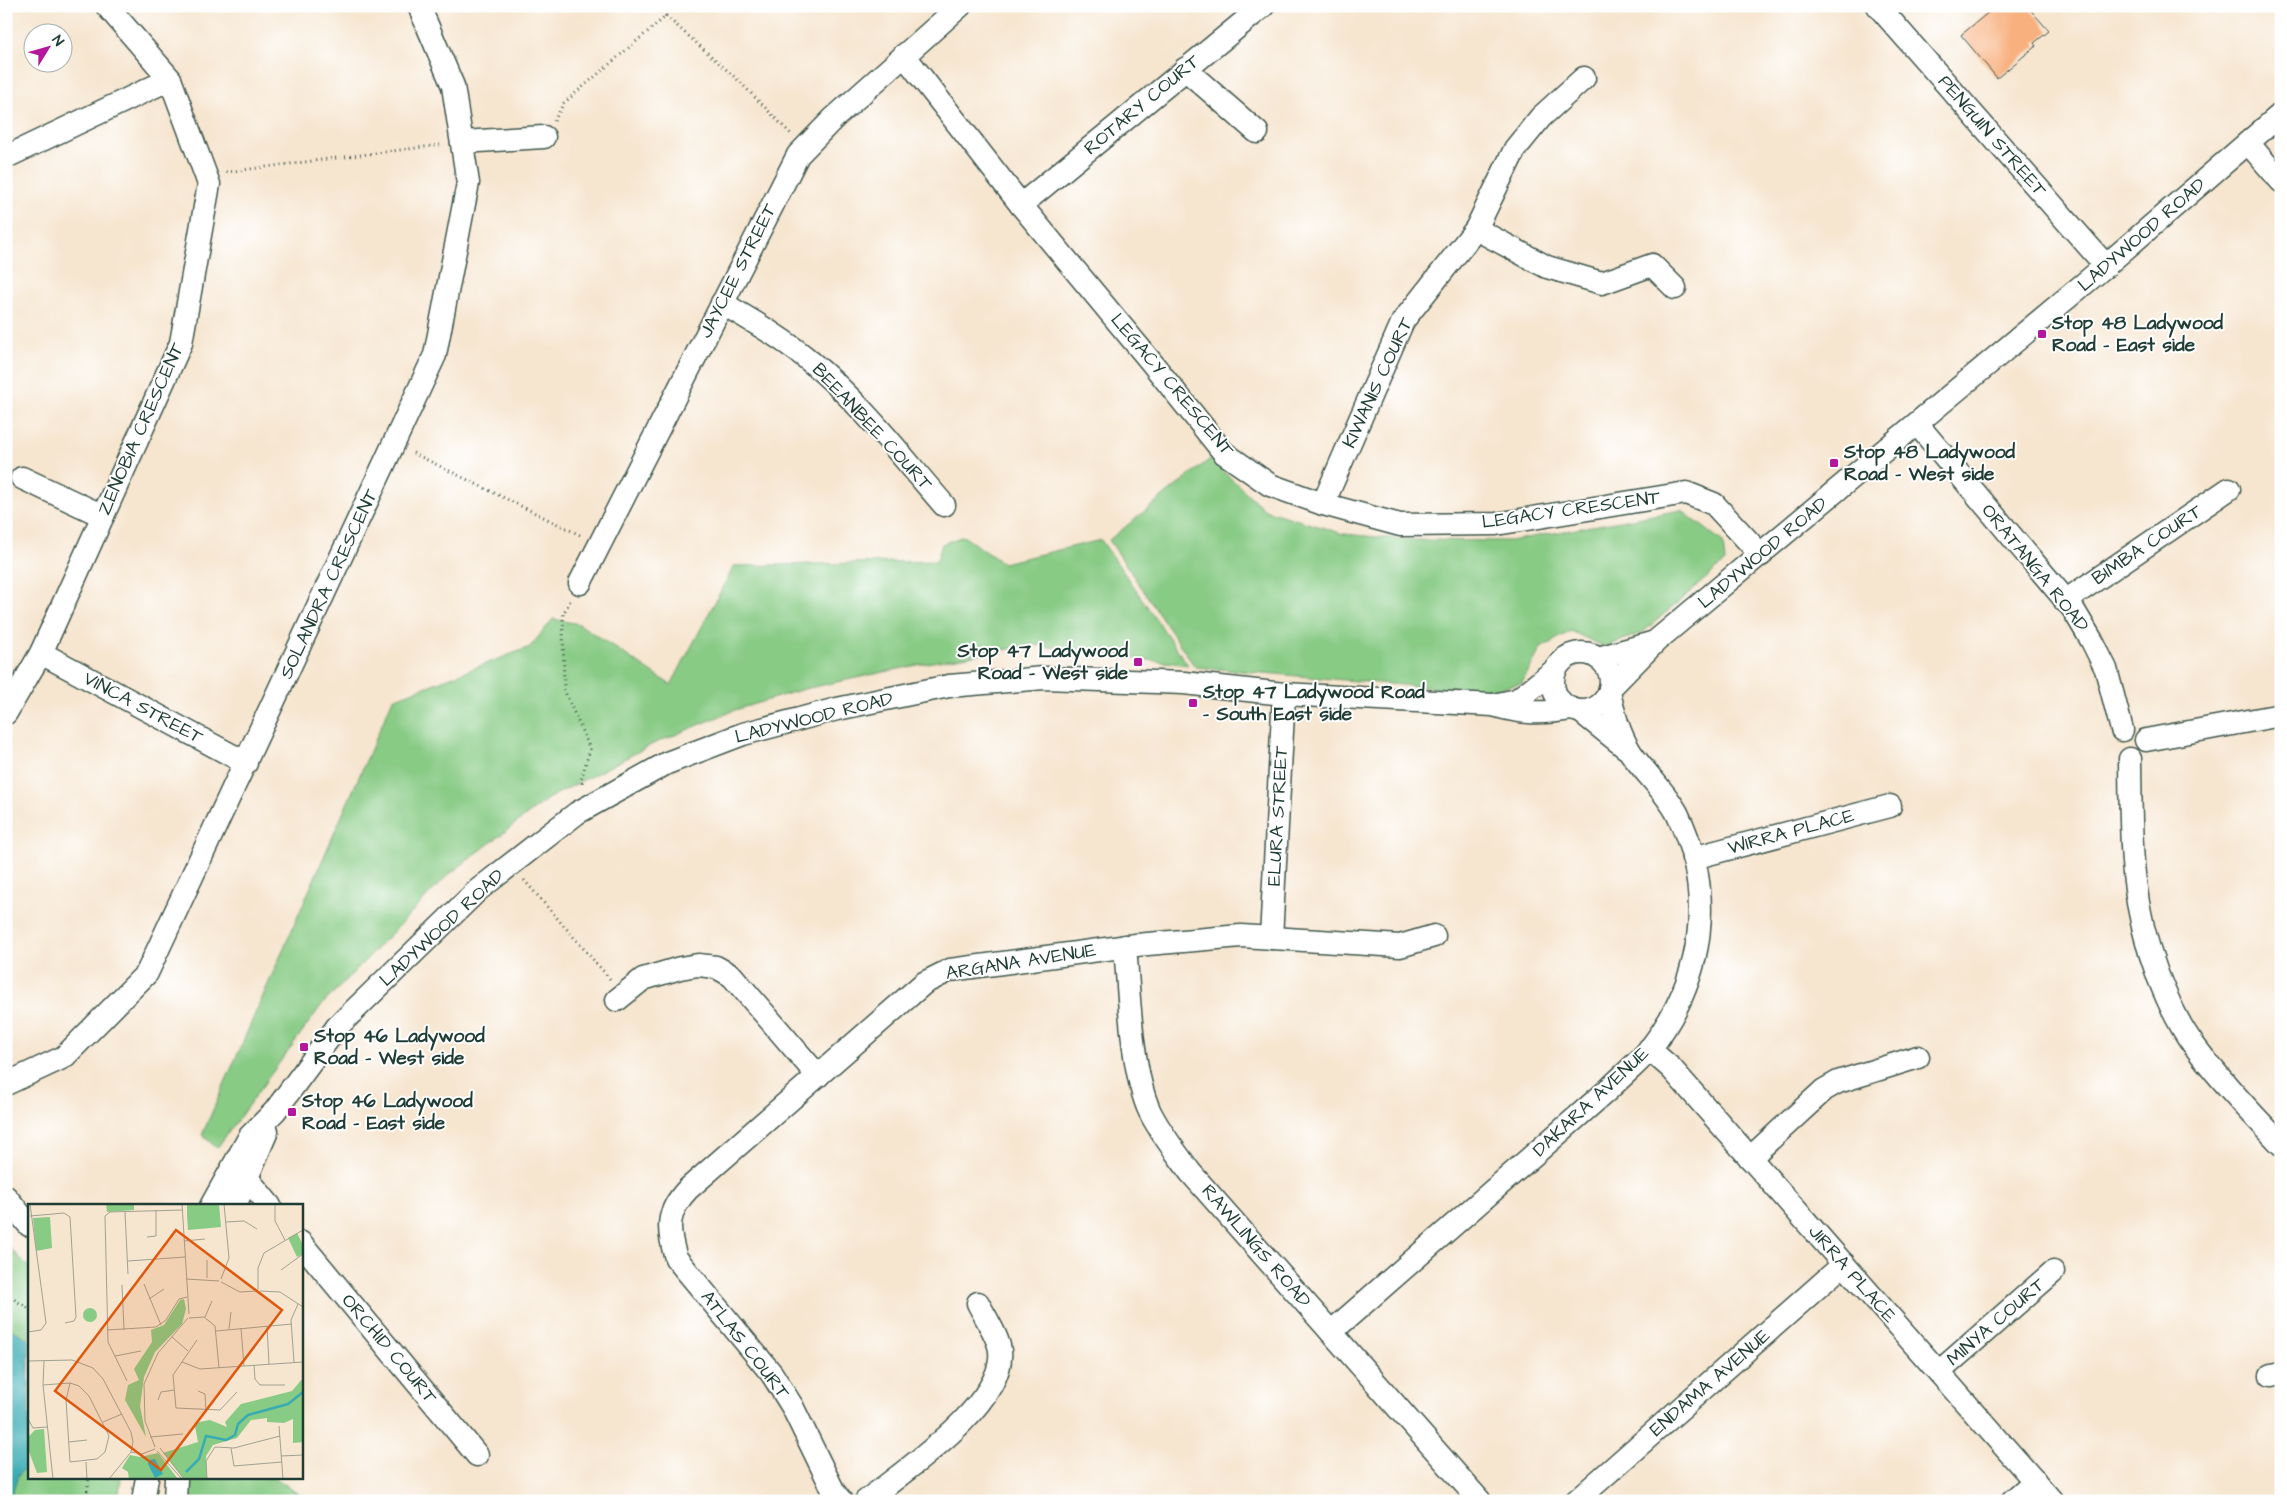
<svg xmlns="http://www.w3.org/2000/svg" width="2287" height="1507" font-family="'Architects Daughter',sans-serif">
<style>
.green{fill:#88cb85;stroke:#54845c}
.water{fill:#39abb2;stroke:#2c7473}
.building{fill:#f8b07f}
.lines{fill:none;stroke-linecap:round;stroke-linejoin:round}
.minor-casing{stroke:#3f564b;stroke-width:25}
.path{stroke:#3f564b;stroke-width:3;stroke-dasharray:1 4;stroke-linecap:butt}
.minor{stroke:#fff;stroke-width:22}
.poi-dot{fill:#b5179e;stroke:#fff;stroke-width:2}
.labels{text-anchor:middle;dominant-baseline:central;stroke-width:4;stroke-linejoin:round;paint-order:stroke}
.street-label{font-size:19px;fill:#1f3d34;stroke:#fff}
.poi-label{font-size:19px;font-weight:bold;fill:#1f3d34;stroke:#fff;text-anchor:start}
.inset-river{fill:none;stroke:#39abb2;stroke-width:2.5}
.inset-road{fill:none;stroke:#a0a291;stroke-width:1}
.view{fill:#de580e;fill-opacity:0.15;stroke:#de580e;stroke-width:2.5}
.inset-edge{fill:none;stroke:#1f3d34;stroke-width:2.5}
</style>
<rect width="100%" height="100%" fill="#fff"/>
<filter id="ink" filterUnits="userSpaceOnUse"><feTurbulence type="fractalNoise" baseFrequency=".02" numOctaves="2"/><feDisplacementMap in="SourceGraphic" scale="10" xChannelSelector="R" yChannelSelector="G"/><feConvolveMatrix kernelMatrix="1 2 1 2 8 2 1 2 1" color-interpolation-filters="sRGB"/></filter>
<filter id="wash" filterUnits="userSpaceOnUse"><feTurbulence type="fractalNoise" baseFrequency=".0096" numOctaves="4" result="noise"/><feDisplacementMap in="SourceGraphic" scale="20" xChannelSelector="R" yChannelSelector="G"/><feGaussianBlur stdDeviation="1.12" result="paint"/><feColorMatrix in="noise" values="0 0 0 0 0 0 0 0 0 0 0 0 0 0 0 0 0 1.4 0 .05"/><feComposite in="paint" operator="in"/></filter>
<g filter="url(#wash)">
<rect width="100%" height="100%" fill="#f6e5cf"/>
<g class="green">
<path d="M1210 459 1265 510 1344 534 1411 540 1510 541 1681 510 1723 542 1725 562 1642 633 1604 647 1571 631 1541 648 1522 683 1480 692 1195 667 1109 540Z"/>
<path d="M963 536 1003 563 1101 540 1188 665 1033 645 927 663 804 689 735 710 653 744 549 798 447 876 321 1006 217 1148 202 1135 393 699 530 647 553 619 579 624 671 685 734 566 937 561 942 544Z"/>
<path d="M6 1244 29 1267V1478H121L118 1501H6Z"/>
<path d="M176 1478H276L308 1501H175Z"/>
</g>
<path class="water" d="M13 1330 29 1339V1462L18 1476 10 1501H6V1332Z"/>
<g id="blocks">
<path class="building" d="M1996 6H2027L2049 31 2034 43 2036 46 1997 78 1961 35Z"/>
</g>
</g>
<g filter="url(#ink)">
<use href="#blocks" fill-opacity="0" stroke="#3f564b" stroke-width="1"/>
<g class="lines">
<defs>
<g id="minor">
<path d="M1878 6 2106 266"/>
<path d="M904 55 1021 205 1152 363 1224 453 1270 485 1323 504 1400 525 1496 524 1686 493 1714 504 1761 555"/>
<path d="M1185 69 1257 132"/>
<path d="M462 142 544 137"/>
<path d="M2248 143 2281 181"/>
<path d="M6 157 170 79"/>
<path d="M1021 205 1263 6"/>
<path d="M1476 229 1547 267 1602 283 1652 265 1675 288"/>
<path d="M722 303C752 321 784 339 811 362 861 403 902 457 944 505"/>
<path d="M1917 424 2073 609 2092 641 2106 669 2122 730"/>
<path d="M22 478 103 516"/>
<path d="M1323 504 1403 321 1476 229 1515 149 1541 117 1584 78"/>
<path d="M580 583 798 155 834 118 960 6"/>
<path d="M2065 601 2229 489"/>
<path d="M41 653 246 763"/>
<circle cx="1582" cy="682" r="29"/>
<path d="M1598 658 1655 642"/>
<path d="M1610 688 1656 641 2097 273 2281 114"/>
<path d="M1494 705 1517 700 1555 670"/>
<path d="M1580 711 1626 748"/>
<path d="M6 713 41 653 181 343 209 184 170 79 107 6"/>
<path d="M2146 740 2281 715"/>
<path d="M2130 759C2131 839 2129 899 2158 976 2167 999 2178 1024 2193 1044 2219 1079 2250 1112 2281 1144"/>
<path d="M1693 858 1890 806"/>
<path d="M1271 938 1284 694"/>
<path d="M1125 946C1129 991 1131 1072 1150 1112 1161 1134 1176 1152 1190 1172L1480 1501"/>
<path d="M617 1000 643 979 680 968 698 965 716 967 732 976 818 1076"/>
<path d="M1649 1049 1671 1068 2052 1501"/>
<path d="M6 1084 64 1057 147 973 435 355 468 183 453 86 419 6"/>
<path d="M1750 1158 1824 1090 1838 1082 1918 1057"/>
<path d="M233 1175 247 1178 270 1206"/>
<path d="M6 1197 29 1225"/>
<path d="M211 1206 250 1136 275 1111 337 1027 478 890 577 813 667 763 743 734 837 709 949 686 1044 678 1184 683 1284 694 1493 705C1523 714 1541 714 1572 709"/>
<path d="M235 1206 267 1131"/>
<path d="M301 1243 477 1455"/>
<path d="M1331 1332 1609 1089C1622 1076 1638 1063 1650 1049 1704 979 1716 894 1677 813 1665 791 1645 773 1631 753 1619 734 1614 714 1609 692"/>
<path d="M1939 1372 2053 1272"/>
<path d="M2271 1375 2281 1373"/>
<path d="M143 1501 147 1478"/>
<path d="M175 1501 176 1478"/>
<path d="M841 1501 834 1492 792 1406 772 1374 676 1258C667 1229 666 1212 688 1189L924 983 950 970 1136 945 1241 936 1400 946 1434 936"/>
<path d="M866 1501C904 1471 1006 1403 1000 1351 999 1338 984 1315 978 1303"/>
<path d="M1576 1501 1844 1264"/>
<path d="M2012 1501 2035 1481"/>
</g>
</defs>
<use href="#minor" class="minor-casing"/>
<g class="path">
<path d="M666 16 738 80 791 134"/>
<path d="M554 121 564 103 666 16 657 6"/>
<path d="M226 172 440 145"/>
<path d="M413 453 580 535"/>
<path d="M570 601 563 614 564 690 590 749 581 780 583 786"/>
<path d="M524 880 610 979"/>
<path d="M6 1294 29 1309"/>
<path d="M86 1501 89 1478"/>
</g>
<use href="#minor" class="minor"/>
</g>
</g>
<g class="poi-dot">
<rect x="2037" y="329" width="10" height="10" rx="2.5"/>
<rect x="1829" y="458" width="10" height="10" rx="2.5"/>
<rect x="1133" y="657" width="10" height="10" rx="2.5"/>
<rect x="1188" y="698" width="10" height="10" rx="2.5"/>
<rect x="299" y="1042" width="10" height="10" rx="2.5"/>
<rect x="287" y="1107" width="10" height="10" rx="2.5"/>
</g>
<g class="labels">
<g class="street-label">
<text transform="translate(1142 105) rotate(-40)">ROTARY COURT</text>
<text transform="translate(1992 136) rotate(49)">PENGUIN STREET</text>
<text transform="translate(2142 235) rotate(-41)">LADYWOOD ROAD</text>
<text transform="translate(738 271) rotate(-63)">JAYCEE STREET</text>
<text transform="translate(1378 383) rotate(-65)">KIWANIS COURT</text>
<text transform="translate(1172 385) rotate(50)">LEGACY CRESCENT</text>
<text transform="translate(872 427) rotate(47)">BEEANBEE COURT</text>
<text transform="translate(141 429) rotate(-66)">ZENOBIA CRESCENT</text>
<text transform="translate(1571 510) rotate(-8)">LEGACY CRESCENT</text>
<text transform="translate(2147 545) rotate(-34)">BIMBA COURT</text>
<text transform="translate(1763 553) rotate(-40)">LADYWOOD ROAD</text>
<text transform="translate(2035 568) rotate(51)">ORATANGA ROAD</text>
<text transform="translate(329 584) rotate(-65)">SOLANDRA CRESCENT</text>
<text transform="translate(143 708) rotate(28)">VINCA STREET</text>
<text transform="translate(814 718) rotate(-14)">LADYWOOD ROAD</text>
<text transform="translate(1278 816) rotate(-87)">ELURA STREET</text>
<text transform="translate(1791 832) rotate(-15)">WIRRA PLACE</text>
<text transform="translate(442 928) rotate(-43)">LADYWOOD ROAD</text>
<text transform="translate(1021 962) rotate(-9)">ARGANA AVENUE</text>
<text transform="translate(1591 1102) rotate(-43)">DAKARA AVENUE</text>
<text transform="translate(1256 1246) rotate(49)">RAWLINGS ROAD</text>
<text transform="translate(1852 1274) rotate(49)">JIRRA PLACE</text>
<text transform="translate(1996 1322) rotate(-41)">MINYA COURT</text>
<text transform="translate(745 1345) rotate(52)">ATLAS COURT</text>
<text transform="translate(389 1349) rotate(50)">ORCHID COURT</text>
<text transform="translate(1710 1383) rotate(-41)">ENDAMA AVENUE</text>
</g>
<g class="poi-label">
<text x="2052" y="323">Stop 48 Ladywood<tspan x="2052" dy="22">Road - East side</tspan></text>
<text x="1844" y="452">Stop 48 Ladywood<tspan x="1844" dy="22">Road - West side</tspan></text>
<text x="1128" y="651" text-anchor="end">Stop 47 Ladywood<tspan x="1128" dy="22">Road - West side</tspan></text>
<text x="1203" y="692">Stop 47 Ladywood Road<tspan x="1203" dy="22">- South East side</tspan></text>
<text x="314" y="1036">Stop 46 Ladywood<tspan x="314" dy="22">Road - West side</tspan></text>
<text x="302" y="1101">Stop 46 Ladywood<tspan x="302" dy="22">Road - East side</tspan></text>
</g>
</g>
<g transform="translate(28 1204)">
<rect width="275" height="275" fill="#f6e5cf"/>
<path d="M78 0H106V6L79 8ZM159 0H191L193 23 160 26 159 11H164H159ZM22 13 24 44 8 47 5 14ZM269 29 275 41V50L269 53 260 34ZM156 95 158 105 154 120 127 148 116 173 112 202 118 233 97 196 100 181 111 176 106 165 124 138 123 126 136 121 152 96ZM55 111a7 7 0 1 1 14 0a7 7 0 1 1-14 0ZM275 174V238L265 239V215L256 219 239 218V214L223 216 209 234 185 241 178 252 179 275H156L135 249 170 238 167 222 171 218 182 216 199 223 197 218 213 200 264 187ZM16 225 19 268 9 269 0 245V233L7 226ZM130 249 150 275H101L100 268 94 264 102 251 112 253Z" fill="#88cb85"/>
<path d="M127 255 135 270 127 274 120 260 121 256Z" fill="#39abb2"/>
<path class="inset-river" d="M158 268 171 255 178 232 198 236 207 231 210 220 220 211 260 200 275 188"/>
<path class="inset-road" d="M154 0 161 110M247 0V17L257 36M97 8 100 70M2 12 36 9 42 13 48 113 46 117 37 119M198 18 216 17 229 25M119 33 128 32V6M156 37 177 35M100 57 157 53M253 66 275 50M179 74V56M158 75 191 77M193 75 201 54 196 0M193 78 212 88 229 87M116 80 133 121M94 81 96 126M230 86V64L236 49 275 26M232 87 252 88 275 103M121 95 136 85M177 113 184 97M161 114 176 113 187 122 191 164M239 122 241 160M213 124 216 162M201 125 203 108M79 126 128 123 138 116 151 95 159 93M188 127 264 120M0 128 13 126 18 119 2 0M144 133 160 147M169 136 145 171 148 204 192 206 209 188M87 152 113 147M0 157 44 156 65 164 75 175 103 228 105 238 103 248 81 275M16 157 15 181 25 275M154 158 172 165 275 158M266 158 263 116 270 100M226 161 227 175 232 181H257M99 177 80 138 77 12 82 8 154 6M15 181 42 179 51 182 61 192 81 232 77 248 69 255 42 258 38 196 42 179M170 187 177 190 178 207M130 196 133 188 146 186M0 215 5 224 19 223M75 218 94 210M251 222 255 275M122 233 155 230M41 238 59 236M127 243 117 217 116 180 130 149 160 114M132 244 156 275M203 244 206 262 254 258M129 247 154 275M103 248 114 250 127 245M253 252 275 251M58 258 59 275M179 275 178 257 187 243 206 244 252 232"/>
<path class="view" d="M148 26 254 106 133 266 27 187Z"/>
<rect width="275" height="275" class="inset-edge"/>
</g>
<rect width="2287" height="1507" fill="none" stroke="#fff" stroke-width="25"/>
<g transform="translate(48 48) rotate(53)"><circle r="24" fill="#ffffff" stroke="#a5b1ae"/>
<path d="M0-4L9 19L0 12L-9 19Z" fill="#b5179e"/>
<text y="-8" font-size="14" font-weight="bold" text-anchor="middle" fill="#1f3d34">N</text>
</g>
</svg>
